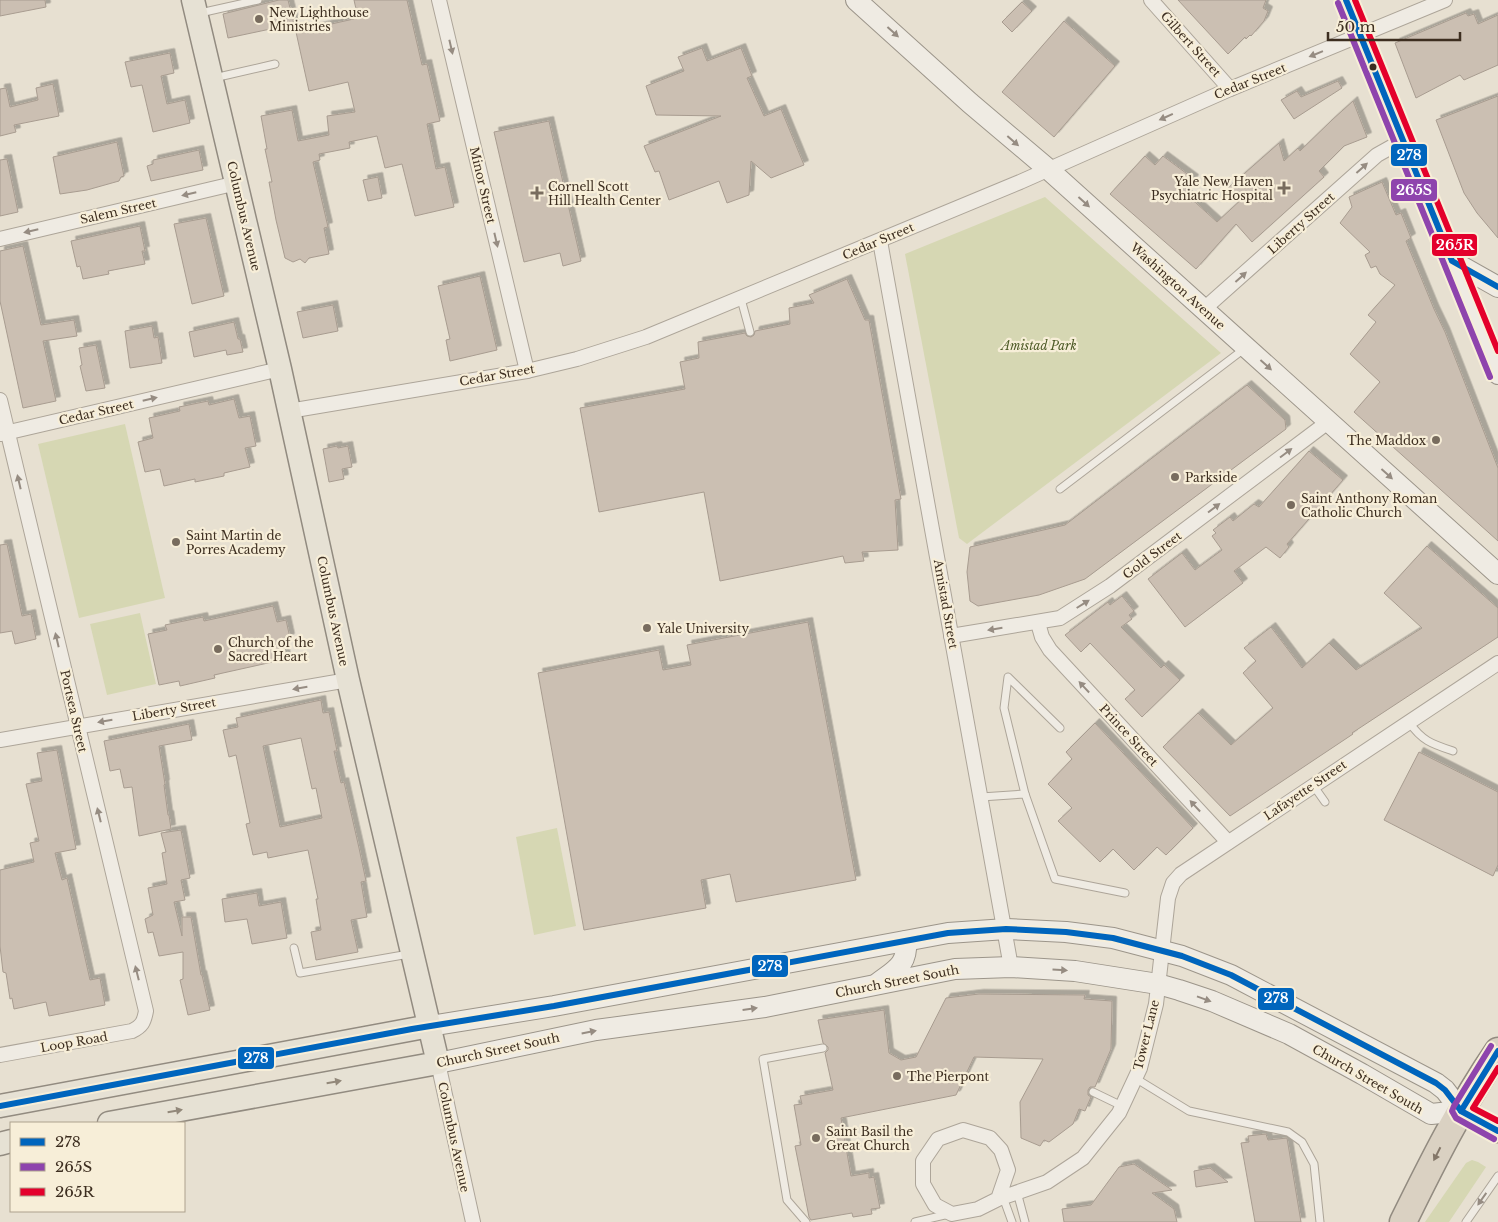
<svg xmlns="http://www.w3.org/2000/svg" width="1498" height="1222" font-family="'Libre Baskerville',serif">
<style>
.green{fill:#d6d7b3}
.building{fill:#cbbfb2;stroke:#a89c90;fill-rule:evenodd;filter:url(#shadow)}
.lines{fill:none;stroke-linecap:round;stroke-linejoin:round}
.lane-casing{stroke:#ada599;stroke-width:9}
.street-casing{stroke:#ada599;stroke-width:16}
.secondary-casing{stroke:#9c958a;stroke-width:22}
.primary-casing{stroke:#928b80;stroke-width:25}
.highway-casing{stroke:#928b80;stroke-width:29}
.lane{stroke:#efebe3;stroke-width:7}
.street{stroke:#efebe3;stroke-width:14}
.secondary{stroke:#efebe3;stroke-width:20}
.primary{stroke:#e6e1d4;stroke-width:22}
.highway{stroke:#dad1c2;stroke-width:26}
.bus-1-casing{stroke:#f7eed8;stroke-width:10}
.bus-2-casing{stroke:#f7eed8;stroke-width:10}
.bus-3-casing{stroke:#f7eed8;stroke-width:10}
.bus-1{stroke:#0065bd;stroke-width:6}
.bus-2{stroke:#8e44ad;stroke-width:6}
.bus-3{stroke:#e4002b;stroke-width:6}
.oneway{fill:#968c82}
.oneway2{fill:#92887a}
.oneway3{fill:#847769}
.poi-dot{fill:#786c5e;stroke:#f7eed8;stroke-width:2}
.bus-dot{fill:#3d2e20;stroke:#f7eed8;stroke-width:2}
.labels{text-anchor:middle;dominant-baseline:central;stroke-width:4.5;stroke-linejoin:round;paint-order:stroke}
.poi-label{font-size:12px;fill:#3d2e20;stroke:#f7eed8;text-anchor:start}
.street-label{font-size:12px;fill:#3d2e20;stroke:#f7eed8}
.park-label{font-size:12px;font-style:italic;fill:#4d5a26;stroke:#f7eed8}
.line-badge{stroke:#f7eed8;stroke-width:2}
.badge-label{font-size:14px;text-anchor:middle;font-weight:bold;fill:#fff}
</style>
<defs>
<filter id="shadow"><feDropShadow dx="4.5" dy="-4.5" stdDeviation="0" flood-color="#0004"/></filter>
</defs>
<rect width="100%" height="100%" fill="#e7e0d1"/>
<g class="green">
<path d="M1045 197 1221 353 967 544 959 538 905 254Z"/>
<path d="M125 424 165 598 79 618 38 444Z"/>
<path d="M140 613 156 684 107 695 90 624Z"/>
<path d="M557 828 576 926 534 935 516 837Z"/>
<path d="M1472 1160 1478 1162 1486 1167 1449 1222H1425L1466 1163Z"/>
</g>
<g class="building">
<path d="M0 0H45L46 7 0 16Z"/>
<path d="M279 0H288L294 24 228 38 223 14Z"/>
<path d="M354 0H407L422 65 427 64 440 121 427 124 436 169 445 167 454 207 415 216 402 164 385 168 377 136 349 142 350 148 319 154 320 160 313 162 328 227 324 228 329 254 309 258 305 263 300 259 293 262 285 258 276 220 269 182H272L265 149H267L261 116 292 110 298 141 329 135 327 116 355 112 348 82 309 91 296 32 358 18Z"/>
<path d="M1178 0H1266L1263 8 1268 11 1264 21 1251 36 1250 35 1246 39 1245 37 1228 54Z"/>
<path d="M1022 2 1032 11 1012 32 1002 22Z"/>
<path d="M1466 13 1468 16 1474 14 1478 24 1498 15V65L1464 80 1460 75 1416 98 1395 43Z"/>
<path d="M1064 21 1115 66 1054 137 1002 92Z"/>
<path d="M702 48 707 61 741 48 752 76 747 78 764 116 781 109 804 165 771 178 751 161 749 195 727 203 719 181 669 200 659 171 655 172 644 146 721 116 656 115 646 86 684 71 678 57Z"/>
<path d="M170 53 174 73 161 76 167 104 185 100 190 123 153 132 142 85 131 87 125 62Z"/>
<path d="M1338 81 1342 88 1294 119 1281 100 1297 91 1301 97Z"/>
<path d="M53 84 59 116 14 125 16 132 0 136V89L6 88 10 107 38 100 36 88Z"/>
<path d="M1498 96V238L1477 213 1464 193 1436 120Z"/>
<path d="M1353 101 1367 137 1344 146 1319 171 1324 177 1252 242 1236 224 1196 269 1110 194 1145 156 1155 165 1163 156 1194 179 1185 193 1217 222 1244 197 1228 188 1279 143 1284 161 1298 148 1300 151 1332 120Z"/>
<path d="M549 121 581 261 563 266 560 253 524 262 494 132Z"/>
<path d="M117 142 124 176 121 177 119 181 87 190 60 194 53 157Z"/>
<path d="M199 150 203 170 151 181 147 166 153 164V160Z"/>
<path d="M7 159 18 212 0 216V160Z"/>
<path d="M378 177 382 198 368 201 363 180Z"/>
<path d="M1382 182 1396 215 1401 213 1411 238 1406 241 1434 309 1445 332 1498 468V541L1354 412 1380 382 1350 354 1376 322 1368 315 1395 285 1380 274 1376 266 1371 268 1365 255 1370 252 1340 223 1352 207 1349 197Z"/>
<path d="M206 218 224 296 192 304 174 224Z"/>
<path d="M140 226 145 251H142L145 264 108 271 109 274 83 279 80 266 77 267 71 241Z"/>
<path d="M23 246 41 325 74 320 77 336 43 341 56 401 23 408 0 301V251Z"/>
<path d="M480 276 497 350 450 361 446 340 450 339 438 286Z"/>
<path d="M847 279 865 320H869L901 499 895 500 898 550 862 552 864 561 845 563 843 556 720 581 704 492 599 512 580 408 685 389 680 362 699 358 698 342 745 333 747 336 751 337 754 335 755 331 790 324 789 308 814 303 809 295Z"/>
<path d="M333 305 338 331 303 338 297 312Z"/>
<path d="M234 322 238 339H240L243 352 227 355 226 350 194 357 189 332Z"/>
<path d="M152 326 154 338 158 337 162 363 130 368 125 331Z"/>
<path d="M96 345 105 388 86 391 80 366 82 365 79 348Z"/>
<path d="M1247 385 1285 420 1286 429 1085 579 1039 595 978 606 970 601 967 572 970 547 1065 525Z"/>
<path d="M234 399 239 418 250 416 256 446 245 448 250 467 224 473V476L195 482V479L164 486 160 469 145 472 138 442 153 438 149 418 180 411 179 407 208 401 209 405Z"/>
<path d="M337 446 338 448 348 446 352 467 342 469 344 479 329 482 323 449Z"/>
<path d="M1309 451 1343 480 1287 544 1289 547 1280 558 1266 547 1234 571 1243 583 1185 627 1148 579 1182 553 1195 570 1222 550 1212 536 1216 533 1213 530 1230 517 1233 521 1254 504 1259 507Z"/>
<path d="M7 544 22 616 31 614 36 639 15 644 12 631 0 633V545Z"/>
<path d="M1427 546 1498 608V637L1352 733 1353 734 1230 816 1163 747 1198 713 1231 745 1273 708 1243 673 1256 661 1244 648 1271 627 1302 668 1329 643 1356 670 1422 628 1384 593Z"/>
<path d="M1122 596 1134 611 1129 615 1132 619 1121 627 1161 668 1164 665 1180 680 1142 717 1125 699 1135 690 1090 643 1081 652 1065 635 1108 602 1110 605Z"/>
<path d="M273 606 277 622 286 620 290 638 282 640 286 659 214 675 215 678 180 686 179 681 159 685 148 634 167 630 165 625 203 617 204 621Z"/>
<path d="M808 622 856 880 736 902 730 874 701 880 706 908 584 930 538 673 659 650 663 670 691 665 687 645Z"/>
<path d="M321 700 323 713 329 712 337 751H334L341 783 344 782 359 848 366 881 361 882 367 917 351 920 358 952 316 960 311 932 321 930 316 899H318L308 850 268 858 267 852 253 855 246 824 250 823 236 755 229 757 223 730 238 727 236 718ZM301 738 312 789 316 788 322 818 280 827 263 746Z"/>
<path d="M1095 723 1193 828 1166 855 1157 847 1134 870 1113 849 1100 862 1058 821 1072 808 1048 784 1072 759 1066 752Z"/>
<path d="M189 724 192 740 159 746 165 784 164 785 168 815H169L171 829 139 836 132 787 124 788 120 769 110 771 104 741Z"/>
<path d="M57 750 76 849 55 853 62 880 67 878 90 980 100 978 105 1005 49 1016 46 1002 14 1009 12 998 10 999 6 973 3 972 0 946V870L34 862 30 843 39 841 26 784 42 781 37 753Z"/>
<path d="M1419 752 1498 792V865L1493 876 1384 820Z"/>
<path d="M181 830 190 878 181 880 185 900 174 902 182 936V917H191L201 975H202L210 1010 188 1015 180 980 183 979V952L159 956 153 932 148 933 145 919 153 915 148 888 167 884 162 853 166 852 161 833Z"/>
<path d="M257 893 259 906 281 902 287 938 252 944 247 919 225 922 222 899Z"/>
<path d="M979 994 1085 995 1084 999 1112 1001 1111 1049 1095 1087H1090L1088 1090V1095L1091 1097 1085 1111 1079 1109 1073 1124 1049 1142 1044 1140 1040 1146 1021 1138 1020 1102 1043 1059 974 1057 956 1095 841 1118 851 1176 869 1173V1178L874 1177 880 1208 871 1209 872 1214 853 1217 852 1213 811 1220 809 1217 795 1146 801 1145 794 1105 802 1104 800 1096 833 1090 825 1053 828 1050V1047L823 1043 818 1020 884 1010 889 1053 901 1060 916 1057 946 998Z"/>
<path d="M1266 1134 1268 1140 1287 1138 1301 1222H1255L1241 1143 1249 1142 1248 1136Z"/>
<path d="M1134 1164 1172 1190 1152 1193 1174 1209 1177 1222H1064L1062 1209 1091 1205 1119 1167Z"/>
<path d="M1210 1168 1228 1182 1196 1187 1194 1171Z"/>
</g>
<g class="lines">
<defs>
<g id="lane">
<path d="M200 13 258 0"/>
<path d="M214 78 275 64"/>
<path d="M741 299 750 332"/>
<path d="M1060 489 1244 349"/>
<path d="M1409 722C1422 741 1432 744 1453 751"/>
<path d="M1313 785 1325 802"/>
<path d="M1025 794 1004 708 1008 677 1060 728"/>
<path d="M981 797 1025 794 1055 879 1125 893"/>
<path d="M294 948 300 973 409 954"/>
<path d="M1135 1078 1189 1111 1288 1132 1302 1142 1314 1164 1320 1222"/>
<path d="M1093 1092 1122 1106"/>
<path d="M1017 1192 1025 1222"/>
<path d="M1003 1197 1012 1222"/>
<path d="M806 1222 787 1200 763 1059 823 1048"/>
<path d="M915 1222 949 1214"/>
<path d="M1466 1222 1498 1176"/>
</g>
<g id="street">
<path d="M439 0 527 371"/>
<path d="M1151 0 1230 89"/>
<path d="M0 239 237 183"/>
<path d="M880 241 1011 967"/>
<path d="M1204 309 1377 155 1402 141"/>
<path d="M0 400 146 1011C144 1022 142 1026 132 1031L0 1055"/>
<path d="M289 411 527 371 577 359 646 337 1020 182 1230 89 1445 0"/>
<path d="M1 434 280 369"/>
<path d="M1038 623 1042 637 1050 650 1228 842"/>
<path d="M951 636 1060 618 1110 586 1328 422"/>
<path d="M0 740 348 680"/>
<path d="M438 1063 473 1222"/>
<path d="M998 1199 1008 1170 1001 1150 990 1138 963 1130 938 1139 923 1161V1184L935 1205 952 1214 978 1209 998 1199 1047 1182 1083 1158 1119 1113 1140 1068 1156 1004 1168 898 1173 883 1181 874 1498 663"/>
</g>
<g id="secondary">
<path d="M856 0 970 103 1048 169 1498 574"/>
<path d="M1346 0 1402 141 1498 374"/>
<path d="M1452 261 1498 287"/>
<path d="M878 983C895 970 908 965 906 941"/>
<path d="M430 1026 554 1006 948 933 1006 929 1066 932 1113 938 1182 956 1231 975 1436 1083 1445 1090 1461 1111"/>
<path d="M438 1063 596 1030 765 1007 955 969 1011 967 1075 971 1158 984 1179 990 1212 1001 1289 1034 1362 1074 1431 1114 1461 1111"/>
</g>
<g id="primary">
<path d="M0 1106 430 1026"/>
<path d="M1461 1111 1498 1131"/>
<path d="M109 1123 438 1063 348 680 280 369 193 0"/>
<path d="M0 1144 11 1141"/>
</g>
<path id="highway" d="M1403 1222C1432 1163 1461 1105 1498 1051"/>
</defs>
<use href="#lane" class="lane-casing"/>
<use href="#street" class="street-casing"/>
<use href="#secondary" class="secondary-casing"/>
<use href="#primary" class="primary-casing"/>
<use href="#highway" class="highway-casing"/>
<use href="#lane" class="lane"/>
<use href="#street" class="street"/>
<use href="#secondary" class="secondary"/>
<use href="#primary" class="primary"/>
<use href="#highway" class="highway"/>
<defs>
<g id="bus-1">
<path d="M1346 0 1452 261 1498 287"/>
<path d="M0 1106 412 1029 554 1006 948 933 1006 929 1066 932 1113 938 1182 956 1231 975 1436 1083 1445 1090 1461 1111 1498 1131"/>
<path d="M1461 1111 1498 1051"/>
</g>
<g id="bus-2">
<path d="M1338 3 1490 377"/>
<path d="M1491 1046 1454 1106 1452 1111 1456 1118 1494 1139"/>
</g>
<g id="bus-3">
<path d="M1355 0 1498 351"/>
<path d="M1498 1068 1473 1108 1498 1121"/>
</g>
</defs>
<use href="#bus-1" class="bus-1-casing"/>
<use href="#bus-2" class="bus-2-casing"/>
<use href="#bus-3" class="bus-3-casing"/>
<use href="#bus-1" class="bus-1"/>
<use href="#bus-2" class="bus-2"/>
<use href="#bus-3" class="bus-3"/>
</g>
<defs><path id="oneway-solid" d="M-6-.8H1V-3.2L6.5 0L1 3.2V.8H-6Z" transform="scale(1.25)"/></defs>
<g class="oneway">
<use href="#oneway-solid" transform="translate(893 32) rotate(42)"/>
<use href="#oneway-solid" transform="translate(451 47) rotate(77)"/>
<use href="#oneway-solid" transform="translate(1316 54) rotate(158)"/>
<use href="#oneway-solid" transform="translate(1166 117) rotate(156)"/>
<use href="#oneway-solid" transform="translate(1013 141) rotate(41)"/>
<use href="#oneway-solid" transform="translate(1362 168) rotate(-42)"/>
<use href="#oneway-solid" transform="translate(189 194) rotate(167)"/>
<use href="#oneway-solid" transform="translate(1084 202) rotate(42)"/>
<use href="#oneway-solid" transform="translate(31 231) rotate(167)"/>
<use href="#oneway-solid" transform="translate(496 240) rotate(77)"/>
<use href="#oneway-solid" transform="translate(1241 277) rotate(-42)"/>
<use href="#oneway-solid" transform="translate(1266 365) rotate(42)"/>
<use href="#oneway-solid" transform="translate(150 399) rotate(-13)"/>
<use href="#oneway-solid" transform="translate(1286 453) rotate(-37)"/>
<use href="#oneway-solid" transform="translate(1387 474) rotate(42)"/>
<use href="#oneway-solid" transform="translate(19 482) rotate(-103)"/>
<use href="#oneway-solid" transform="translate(1214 508) rotate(-37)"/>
<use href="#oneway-solid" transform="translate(1083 604) rotate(-32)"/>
<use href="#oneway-solid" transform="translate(995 629) rotate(171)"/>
<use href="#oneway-solid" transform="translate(57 640) rotate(-103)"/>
<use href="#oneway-solid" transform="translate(1084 687) rotate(-133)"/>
<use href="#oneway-solid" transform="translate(300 688) rotate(170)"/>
<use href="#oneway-solid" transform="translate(105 721) rotate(170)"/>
<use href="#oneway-solid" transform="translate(1195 806) rotate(-133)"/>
<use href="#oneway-solid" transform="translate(99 815) rotate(-104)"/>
<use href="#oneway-solid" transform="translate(1060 970) rotate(3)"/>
<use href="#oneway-solid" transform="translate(137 973) rotate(-104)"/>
<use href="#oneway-solid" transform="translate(1204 999) rotate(20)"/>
<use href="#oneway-solid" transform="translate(750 1009) rotate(-8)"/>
<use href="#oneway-solid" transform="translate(589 1032) rotate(-11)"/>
<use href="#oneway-solid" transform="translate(1482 1199) rotate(125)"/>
</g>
<g class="oneway2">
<use href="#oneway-solid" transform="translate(334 1082) rotate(-10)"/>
<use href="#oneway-solid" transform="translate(175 1111) rotate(-10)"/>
</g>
<use class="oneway3" href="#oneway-solid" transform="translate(1437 1154) rotate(117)"/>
<g class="poi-dot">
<circle cx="259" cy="19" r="5"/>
<path d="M1281.5 180.5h5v5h5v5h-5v5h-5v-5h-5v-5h5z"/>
<path d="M534.5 185.5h5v5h5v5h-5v5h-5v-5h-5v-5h5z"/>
<circle cx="1436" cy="440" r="5"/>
<circle cx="1175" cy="477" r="5"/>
<circle cx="1291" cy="505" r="5"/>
<circle cx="176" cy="542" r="5"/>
<circle cx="647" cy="628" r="5"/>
<circle cx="218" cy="649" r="5"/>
<circle cx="897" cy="1076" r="5"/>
<circle cx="816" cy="1138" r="5"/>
</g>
<circle class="bus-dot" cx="1373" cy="67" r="4.5"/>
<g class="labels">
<g class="poi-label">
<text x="269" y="12">New Lighthouse<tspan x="269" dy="14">Ministries</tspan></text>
<text x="1273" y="181" text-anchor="end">Yale New Haven<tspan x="1273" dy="14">Psychiatric Hospital</tspan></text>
<text x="548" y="186">Cornell Scott<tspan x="548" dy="14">Hill Health Center</tspan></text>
<text x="1426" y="440" text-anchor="end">The Maddox</text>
<text x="1185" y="477">Parkside</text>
<text x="1301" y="498">Saint Anthony Roman<tspan x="1301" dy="14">Catholic Church</tspan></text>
<text x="186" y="535">Saint Martin de<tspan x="186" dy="14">Porres Academy</tspan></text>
<text x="657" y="628">Yale University</text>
<text x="228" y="642">Church of the<tspan x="228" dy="14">Sacred Heart</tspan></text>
<text x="907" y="1076">The Pierpont</text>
<text x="826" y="1131">Saint Basil the<tspan x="826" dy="14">Great Church</tspan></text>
</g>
<g class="street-label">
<text transform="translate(1191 44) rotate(48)">Gilbert Street</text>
<text transform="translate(1250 81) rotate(-22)">Cedar Street</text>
<text transform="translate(483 185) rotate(77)">Minor Street</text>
<text transform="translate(118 211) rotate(-13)">Salem Street</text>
<text transform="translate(244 216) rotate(77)">Columbus Avenue</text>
<text transform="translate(1301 223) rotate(-42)">Liberty Street</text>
<text transform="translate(878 241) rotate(-23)">Cedar Street</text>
<text transform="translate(1178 286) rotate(42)">Washington Avenue</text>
<text transform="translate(497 375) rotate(-10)">Cedar Street</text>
<text transform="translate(96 412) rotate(-13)">Cedar Street</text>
<text transform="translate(1152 555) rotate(-37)">Gold Street</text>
<text transform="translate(946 604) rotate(80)">Amistad Street</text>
<text transform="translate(333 611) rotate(78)">Columbus Avenue</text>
<text transform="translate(174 709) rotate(-10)">Liberty Street</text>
<text transform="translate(74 711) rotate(77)">Portsea Street</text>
<text transform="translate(1129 735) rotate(47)">Prince Street</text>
<text transform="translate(1305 790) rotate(-34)">Lafayette Street</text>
<text transform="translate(897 981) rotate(-11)">Church Street South</text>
<text transform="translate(1146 1035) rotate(-76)">Tower Lane</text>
<text transform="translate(74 1042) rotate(-10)">Loop Road</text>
<text transform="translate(498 1050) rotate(-12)">Church Street South</text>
<text transform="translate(1368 1079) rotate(30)">Church Street South</text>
<text transform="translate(454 1137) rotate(78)">Columbus Avenue</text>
</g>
<g class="park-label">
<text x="1039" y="345">Amistad Park</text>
</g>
</g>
<g class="line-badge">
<rect x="1390" y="143" width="38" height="24" rx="5" fill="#0065bd"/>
<rect x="1390" y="178" width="48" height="24" rx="5" fill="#8e44ad"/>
<rect x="1431" y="233" width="47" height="24" rx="5" fill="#e4002b"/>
<rect x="751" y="954" width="38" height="24" rx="5" fill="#0065bd"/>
<rect x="1257" y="987" width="38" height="24" rx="5" fill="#0065bd"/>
<rect x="237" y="1046" width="38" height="24" rx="5" fill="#0065bd"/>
</g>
<g class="badge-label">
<text x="1409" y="160">278</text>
<text x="1414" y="195">265S</text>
<text x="1455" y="250">265R</text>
<text x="770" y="971">278</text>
<text x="1276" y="1003">278</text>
<text x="256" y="1063">278</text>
</g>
<rect x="10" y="1122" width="175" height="90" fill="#f7eed8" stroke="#ada18e"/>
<rect x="20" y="1138" width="25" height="8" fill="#0065bd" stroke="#ada18e"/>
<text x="55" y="1147" font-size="15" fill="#3d2e20">278</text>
<rect x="20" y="1163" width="25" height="8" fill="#8e44ad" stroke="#ada18e"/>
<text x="55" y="1172" font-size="15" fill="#3d2e20">265S</text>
<rect x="20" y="1188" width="25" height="8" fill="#e4002b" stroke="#ada18e"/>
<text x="55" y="1197" font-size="15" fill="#3d2e20">265R</text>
<path d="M1328 32v8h132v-8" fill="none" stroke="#3d2e20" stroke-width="2.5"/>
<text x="1336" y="32" font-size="15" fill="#3d2e20" stroke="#f7eed8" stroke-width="4" paint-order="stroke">50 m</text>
</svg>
